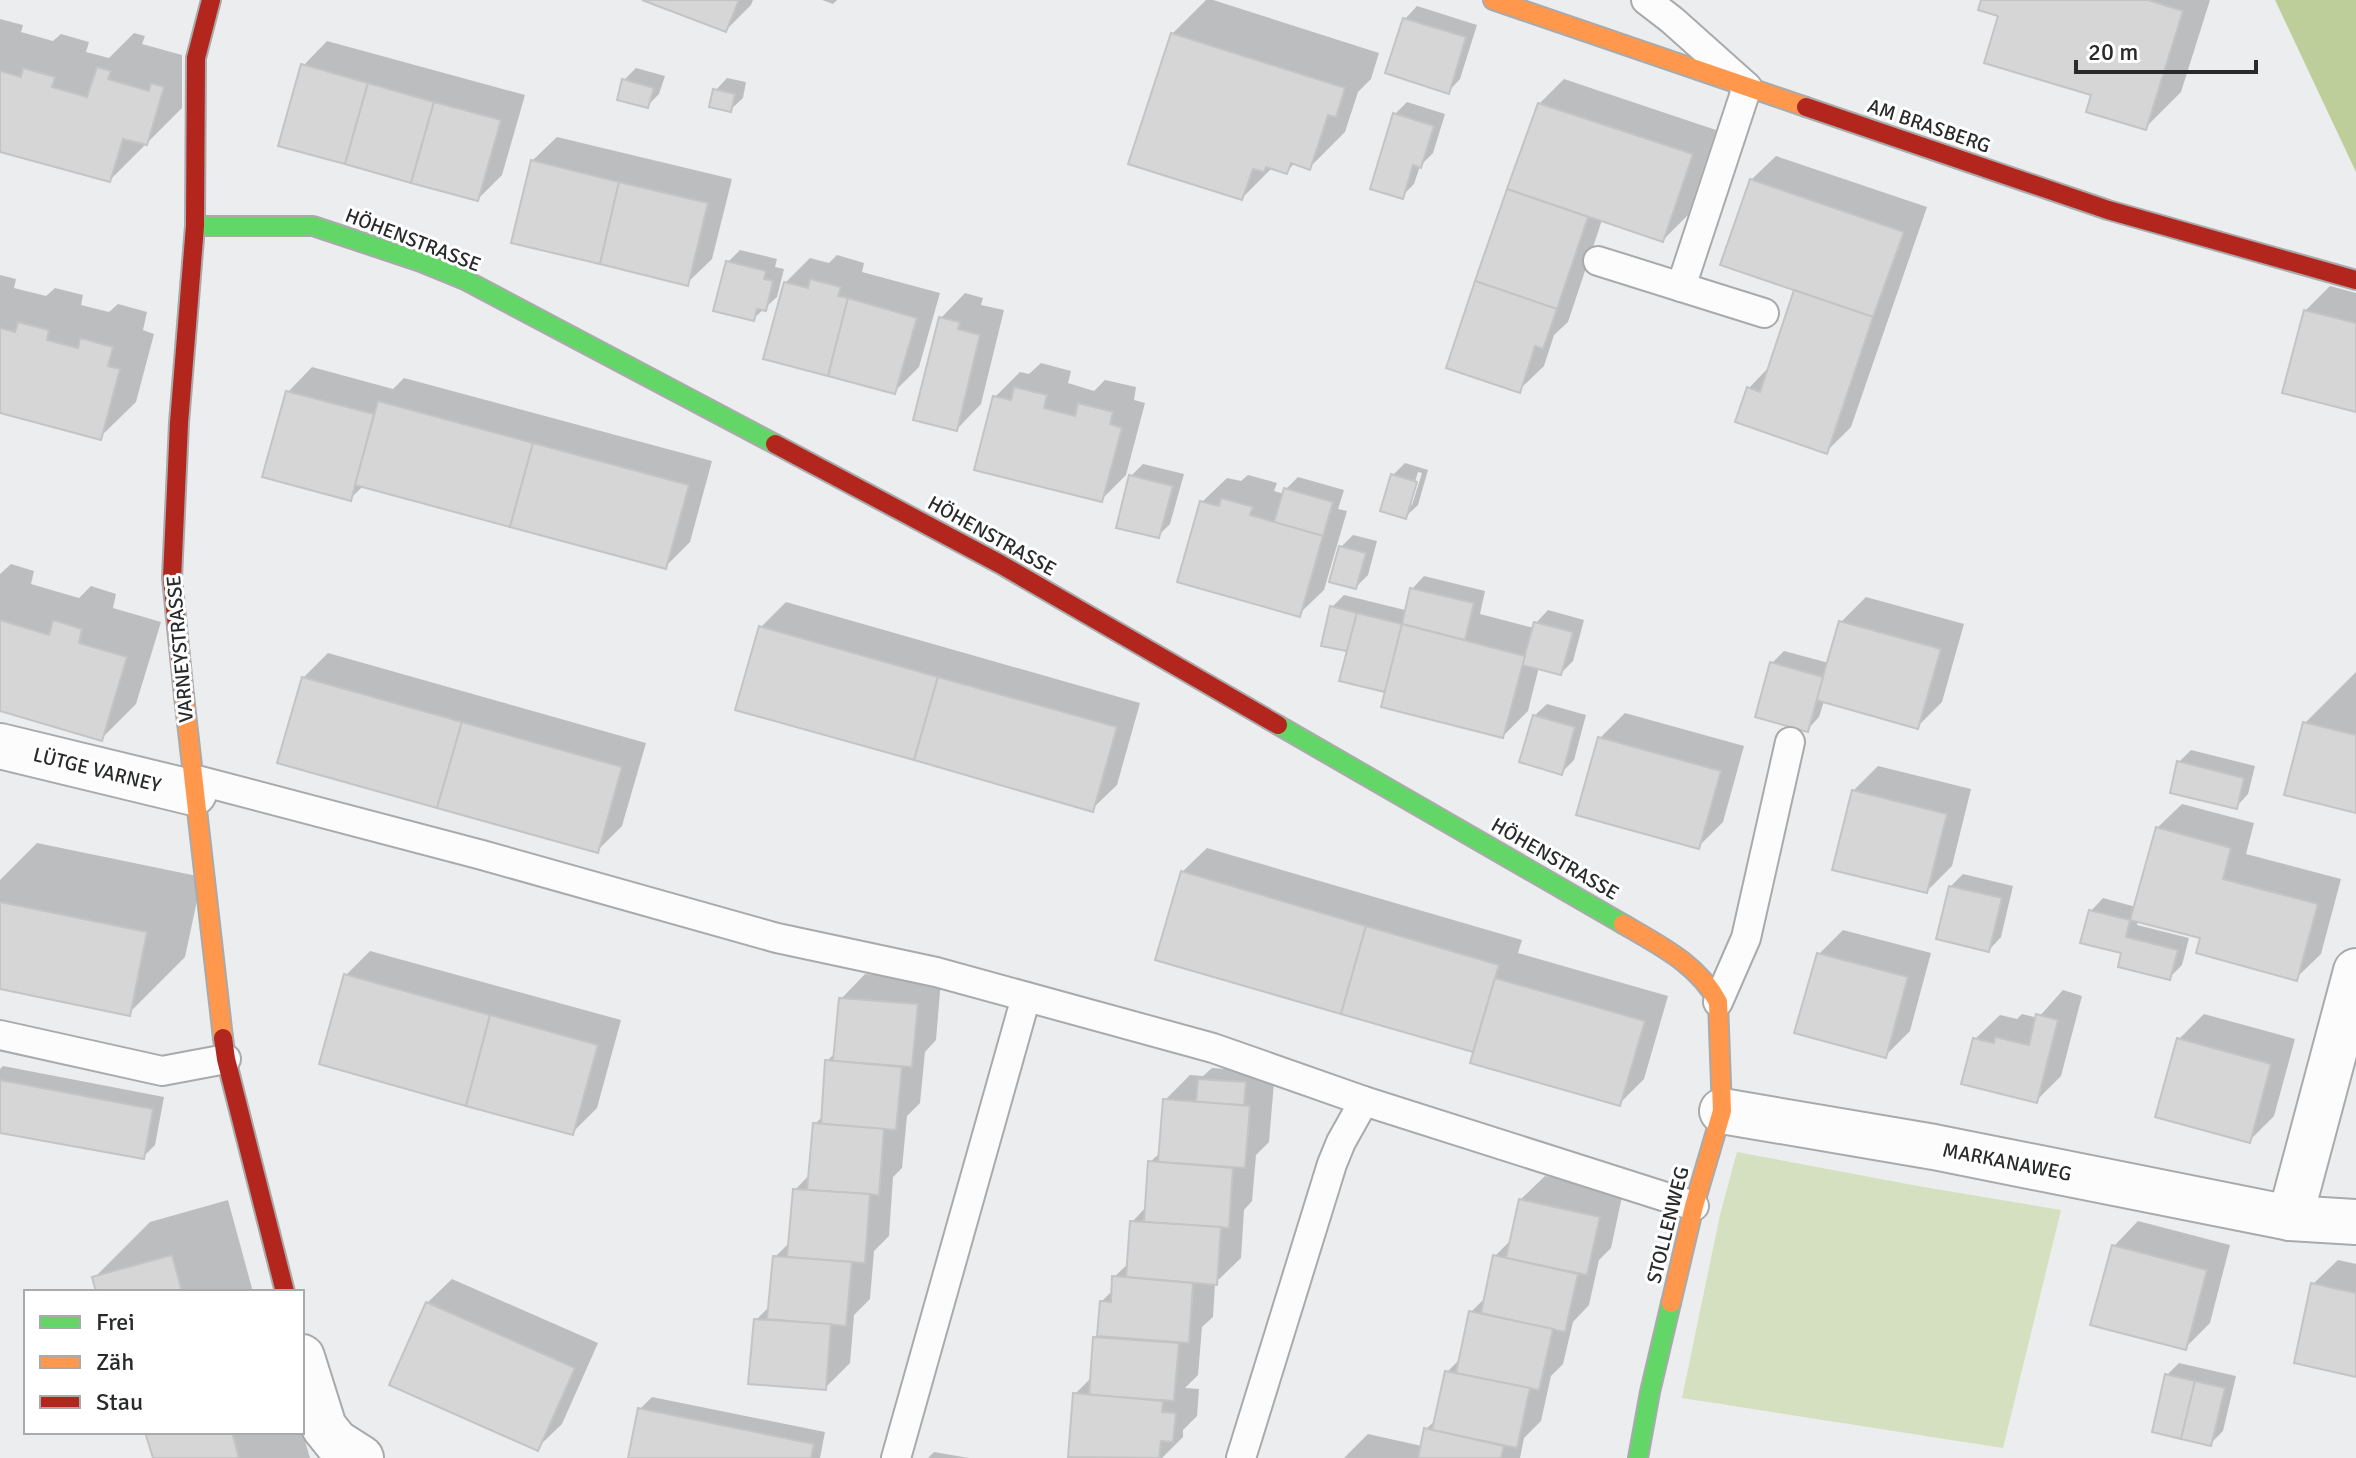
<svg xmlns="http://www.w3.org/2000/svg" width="2356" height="1458" font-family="Signika,sans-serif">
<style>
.green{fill:#d4e0bf}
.forest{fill:#bece9a}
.shadow{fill:#0003;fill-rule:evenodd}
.building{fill:#d6d6d7;stroke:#c4c4c5;stroke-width:2}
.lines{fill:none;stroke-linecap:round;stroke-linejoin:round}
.lane-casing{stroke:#a9aaab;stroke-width:32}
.street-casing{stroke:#a9aaab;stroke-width:48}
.fast-casing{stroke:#a9aaab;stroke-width:22}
.slow-casing{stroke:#a9aaab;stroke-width:22}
.jam-casing{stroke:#a9aaab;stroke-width:22}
.lane{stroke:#fcfcfc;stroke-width:28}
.street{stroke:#fcfcfc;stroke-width:44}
.fast{stroke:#63d668;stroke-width:18}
.slow{stroke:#ff974d;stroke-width:18}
.jam{stroke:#b3261e;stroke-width:18}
.labels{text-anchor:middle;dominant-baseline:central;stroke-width:6;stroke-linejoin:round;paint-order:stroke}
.street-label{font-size:20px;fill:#292a2b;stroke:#fff}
</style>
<rect width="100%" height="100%" fill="#ecedee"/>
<path class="green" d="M1737 1152 1923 1187 2061 1210 2003 1448 1682 1398 1720 1215Z"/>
<path class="forest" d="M2275 0H2356V172Z"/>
<g class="shadow">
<path d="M648 0H753L751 5 726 30Z"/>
<path d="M822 0H837L833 4Z"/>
<path d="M1206 0H1213L1379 53 1371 79 1358 92 1345 132 1310 167 1296 162 1287 171 1273 167 1242 198 1172 34Z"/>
<path d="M1983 0H2210L2181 92 2145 128 2094 94Z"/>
<path d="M1417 6 1477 25 1460 79 1448 92 1405 19Z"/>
<path d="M0 19 23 25 21 32 53 41 61 34 89 42 86 52 109 58 134 33 145 36 142 44 182 55V108L110 180 0 150Z"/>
<path d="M327 41 525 95 502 175 478 199 303 66Z"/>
<path d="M636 68 665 76 659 94 647 106 624 80Z"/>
<path d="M727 78 746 82 743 98 730 110 715 91Z"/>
<path d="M1564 79 1716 130 1688 215 1663 240 1602 220 1568 322 1554 335 1544 366 1519 390 1448 367 1539 104Z"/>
<path d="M1407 102 1445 114 1433 153 1420 166 1414 184 1402 196 1395 114Z"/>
<path d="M557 137 732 179 712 259 687 283 532 161Z"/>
<path d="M1776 156 1927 207 1851 427 1826 452 1749 388 1770 366 1796 288 1751 180Z"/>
<path d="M740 250 777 259 775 267 784 269 777 297 753 319 728 262Z"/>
<path d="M837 255 864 263 862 272 940 293 919 367 894 392 785 283 810 258 829 263Z"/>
<path d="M0 275 16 279 14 288 46 296 55 288 83 295 81 305 109 312 118 304 147 312 143 330 154 334 136 402 100 437 0 411Z"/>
<path d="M2330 286 2356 293V410L2305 311Z"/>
<path d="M965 293 983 298 981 305 1004 310 981 404 957 429 941 318Z"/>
<path d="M1041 363 1071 371 1068 383 1094 391 1105 380 1136 387 1134 400 1145 403 1126 475 1101 500 995 397 1020 372 1029 374Z"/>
<path d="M312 367 393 389 404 378 712 461 690 542 665 567 364 485 350 499 288 392Z"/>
<path d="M1405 463 1428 470 1418 505 1405 517 1393 475ZM1418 472 1422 473 1412 505H1408Z"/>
<path d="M1143 464 1184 474 1170 524 1158 536 1131 476Z"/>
<path d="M1248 475 1277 483 1274 491 1284 494 1286 489 1298 477 1344 490 1338 509 1347 511 1324 590 1299 614 1202 502 1227 478 1241 481Z"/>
<path d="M1353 535 1377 541 1368 575 1356 587 1341 547Z"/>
<path d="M11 564 34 571 31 584 79 598 91 586 116 594 113 608 161 622 136 704 101 739 0 709V574Z"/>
<path d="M1424 576 1485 591 1480 614 1534 628 1536 623 1548 610 1584 620 1573 661 1561 673 1539 667 1528 711 1503 736 1388 686 1349 650 1332 607 1344 595 1405 610 1412 589Z"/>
<path d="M1866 597 1964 624 1942 702 1917 727 1824 701 1819 717 1807 730 1772 663 1784 651 1829 663 1841 622Z"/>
<path d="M786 602 1140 703 1117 785 1092 809 761 627Z"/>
<path d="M328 653 646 743 622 826 597 851 303 678Z"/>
<path d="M2356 672V811L2305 723Z"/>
<path d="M1547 704 1586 715 1574 760 1562 772 1534 716Z"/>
<path d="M1625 713 1744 746 1723 822 1698 847 1600 738Z"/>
<path d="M2191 750 2255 766 2248 794 2236 807 2179 762Z"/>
<path d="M1878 766 1971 789 1952 866 1927 891 1853 791Z"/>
<path d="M2182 804 2254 823 2246 854 2341 879 2321 954 2296 978 2202 936 2138 920 2137 925 2189 938 2182 965 2169 978 2124 952 2091 911 2103 898 2136 907 2157 828Z"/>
<path d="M37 843 202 877 185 957 129 1013 0 987V880Z"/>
<path d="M1207 848 1522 940 1518 953 1668 996 1644 1079 1619 1104 1475 1050 1157 958 1182 872Z"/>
<path d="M1963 874 2013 886 2001 937 1989 950 1950 887Z"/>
<path d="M1843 930 1931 953 1910 1031 1885 1056 1819 954Z"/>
<path d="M370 951 621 1020 597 1108 572 1133 346 975Z"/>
<path d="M865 974 941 980 936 1040 925 1052 920 1103 907 1116 902 1168 893 1177 889 1236 874 1251 870 1299 854 1315 850 1363 825 1388 756 1320 771 1305 775 1257 790 1242 795 1190 811 1173 815 1124 823 1116 827 1061 836 1052 841 999Z"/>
<path d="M2063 990 2082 996 2061 1076 2036 1101 1975 1039 2000 1015 2017 1019 2022 1014 2038 1018Z"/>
<path d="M2204 1014 2295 1039 2274 1116 2249 1141 2179 1039Z"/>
<path d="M3 1066 164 1097 155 1145 143 1157 0 1131V1069Z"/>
<path d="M1212 1068 1257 1071V1080L1274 1082 1269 1142 1256 1155 1252 1201 1244 1210 1241 1258 1215 1283 1213 1317 1202 1327 1198 1375 1185 1388 1199 1389 1197 1416 1183 1430V1437L1162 1458 1070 1455 1075 1394 1092 1377 1095 1337 1099 1333 1101 1302 1113 1290 1114 1277 1129 1263 1132 1222 1147 1206 1150 1162 1161 1152 1165 1100 1190 1075 1203 1076Z"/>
<path d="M1545 1176 1623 1192 1611 1248 1599 1260 1589 1305 1573 1322 1563 1364 1551 1376 1541 1421 1524 1438 1520 1458H1344L1368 1434 1422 1446 1426 1429 1437 1419 1447 1372 1462 1357 1471 1312 1486 1297 1495 1256 1513 1238 1520 1200Z"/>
<path d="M228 1200 253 1292H98L94 1278 150 1222Z"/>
<path d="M2138 1221 2230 1245 2210 1323 2185 1348 2114 1246Z"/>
<path d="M2338 1260 2356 1264V1375L2313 1284Z"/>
<path d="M452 1279 598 1343 562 1424 537 1448 427 1303Z"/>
<path d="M2179 1363 2236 1376 2223 1431 2210 1444 2167 1375Z"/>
<path d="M652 1397 825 1432 820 1458H630L640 1409Z"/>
<path d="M302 1430 310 1458H155L147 1432H302Z"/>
<path d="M934 1452 969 1458H928Z"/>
</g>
<g class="building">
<path d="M642 0H739L726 32Z"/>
<path d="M1981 0H2148L2183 11 2146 130 2086 112 2091 95 1984 63 1998 16 1978 10Z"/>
<path d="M1403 18 1466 37 1449 94 1385 73Z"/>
<path d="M1171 33 1345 88 1336 117 1328 115 1310 170 1291 163 1287 174 1266 167 1264 172 1253 169 1242 200 1128 164Z"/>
<path d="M301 64 368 83 345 164 278 146Z"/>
<path d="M97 67 111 71 108 79 149 91 151 83 164 87 147 145 123 139 110 182 0 152V71L21 77 23 68 55 77 52 87 87 97Z"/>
<path d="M622 79 654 88 648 108 617 100Z"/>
<path d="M368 83 434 102 411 183 345 164Z"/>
<path d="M713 89 735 94 731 112 709 107Z"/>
<path d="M434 102 501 120 478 201 411 183Z"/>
<path d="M1538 103 1693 154 1663 242 1507 189Z"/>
<path d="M1393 113 1434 126 1421 168 1413 165 1403 199 1370 189Z"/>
<path d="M531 160 619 182 600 264 511 243Z"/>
<path d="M1750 179 1904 232 1873 317 1720 265Z"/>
<path d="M619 182 708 203 688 286 600 264Z"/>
<path d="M1507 189 1588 217 1557 309 1475 281Z"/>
<path d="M726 261 766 271 764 279 773 281 766 311 757 309 754 321 713 311Z"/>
<path d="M810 279 841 287 838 296 848 298 828 376 763 359 784 282 808 288Z"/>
<path d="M1475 281 1557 309 1543 349 1535 346 1520 393 1446 368Z"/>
<path d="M1794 290 1873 317 1827 454 1735 422 1747 387 1760 392Z"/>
<path d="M848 298 917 318 895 394 828 376Z"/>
<path d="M2304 310 2356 323V412L2282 393Z"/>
<path d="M939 317 960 322 958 329 980 335 957 431 913 420Z"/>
<path d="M18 322 49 330 47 340 78 348 80 338 113 347 108 366 120 369 101 440 0 413V328L15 332Z"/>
<path d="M1014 387 1047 395 1044 408 1075 416 1078 403 1113 412 1110 424 1122 428 1102 502 974 470 993 396 1011 400Z"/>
<path d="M286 391 374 414 351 501 262 477Z"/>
<path d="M378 401 533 443 510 527 355 485Z"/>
<path d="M533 443 689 485 666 569 510 527Z"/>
<path d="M1391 474 1417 482 1406 519 1380 511Z"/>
<path d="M1129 475 1173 486 1159 538 1116 528Z"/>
<path d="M1284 488 1333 502 1323 536 1274 522Z"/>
<path d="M1221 498 1253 507 1250 515 1323 536 1300 617 1177 582 1200 501 1219 506Z"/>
<path d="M1339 546 1366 553 1356 589 1329 582Z"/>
<path d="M1410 588 1474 603 1465 640 1402 624Z"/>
<path d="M1330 606 1357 613 1347 651 1321 646Z"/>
<path d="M1357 613 1402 624 1385 692 1339 681Z"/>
<path d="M0 620 49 635 53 620 82 629 79 643 127 657 102 741 0 711Z"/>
<path d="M1839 621 1941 649 1918 729 1816 700Z"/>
<path d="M1534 622 1573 632 1561 675 1522 665Z"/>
<path d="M1402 624 1525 656 1503 738 1381 707Z"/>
<path d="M759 626 938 677 914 760 735 710Z"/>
<path d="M1770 662 1823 677 1808 732 1755 717Z"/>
<path d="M302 677 462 722 437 808 277 763Z"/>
<path d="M938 677 1117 727 1093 812 914 760Z"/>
<path d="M1533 715 1575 727 1562 775 1519 762Z"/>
<path d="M462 722 622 767 598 853 437 808Z"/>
<path d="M2303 722 2356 735V813L2284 795Z"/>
<path d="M1598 737 1721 771 1699 849 1576 815Z"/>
<path d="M2177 761 2244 778 2237 809 2170 793Z"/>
<path d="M1852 790 1947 814 1927 893 1832 870Z"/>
<path d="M2156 827 2231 848 2223 879 2318 904 2297 981 2196 953 2200 938 2130 920Z"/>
<path d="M1181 871 1366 926 1341 1014 1155 960Z"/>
<path d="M1949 886 2002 898 1989 952 1936 939Z"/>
<path d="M0 902 147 932 130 1016 0 989Z"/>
<path d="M2089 910 2130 920 2126 937 2178 950 2170 980 2118 967 2121 953 2080 943Z"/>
<path d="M1366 926 1499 965 1473 1052 1341 1014Z"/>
<path d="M1817 953 1908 977 1886 1058 1794 1033Z"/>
<path d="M344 974 490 1015 466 1106 319 1064Z"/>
<path d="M1495 978 1645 1021 1620 1106 1470 1063Z"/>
<path d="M839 998 918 1004 912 1067 833 1061Z"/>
<path d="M2036 1014 2058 1020 2037 1103 1961 1084 1973 1038 1994 1043 1995 1037 2029 1045Z"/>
<path d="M490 1015 598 1045 573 1135 466 1106Z"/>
<path d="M2177 1038 2271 1064 2250 1143 2155 1117Z"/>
<path d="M825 1060 902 1067 896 1130 821 1124Z"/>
<path d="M1198 1079 1246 1082 1244 1105 1196 1102Z"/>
<path d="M0 1080 153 1109 144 1159 0 1133Z"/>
<path d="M1163 1099 1250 1106 1245 1168 1158 1162Z"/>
<path d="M813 1123 884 1129 879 1195 807 1190Z"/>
<path d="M1148 1161 1233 1168 1229 1228 1144 1222Z"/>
<path d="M793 1189 870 1194 865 1263 787 1257Z"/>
<path d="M1519 1199 1600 1217 1587 1275 1506 1258Z"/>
<path d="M1130 1221 1221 1227 1217 1285 1126 1277Z"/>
<path d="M2112 1245 2207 1270 2186 1350 2090 1325Z"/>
<path d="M172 1255 182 1292H96L92 1277Z"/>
<path d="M1493 1255 1578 1274 1565 1332 1481 1313Z"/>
<path d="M773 1256 852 1262 846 1326 767 1319Z"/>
<path d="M1112 1276 1193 1283 1189 1343 1097 1336 1100 1301 1111 1302Z"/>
<path d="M2311 1283 2356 1293V1377L2294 1363Z"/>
<path d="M426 1302 575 1368 538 1451 389 1385Z"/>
<path d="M1469 1311 1553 1329 1539 1390 1456 1373Z"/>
<path d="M754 1319 831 1324 826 1390 748 1384Z"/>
<path d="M1093 1337 1179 1343 1174 1401 1089 1395Z"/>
<path d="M1445 1371 1530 1388 1517 1448 1432 1430Z"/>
<path d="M2165 1374 2195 1381 2181 1439 2152 1432Z"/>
<path d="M2195 1381 2225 1388 2211 1446 2181 1439Z"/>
<path d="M1073 1393 1163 1401 1162 1412 1176 1413 1173 1442 1161 1441 1159 1458 1068 1457Z"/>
<path d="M638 1408 814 1444 811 1458H628Z"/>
<path d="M1424 1428 1504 1446 1501 1458H1418Z"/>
<path d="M145 1432H232L239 1458H153Z"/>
</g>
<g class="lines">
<defs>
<g id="lane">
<path d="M1646 0 1672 20 1747 87 1681 287 1764 313"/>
<path d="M1598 261 1681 287"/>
<path d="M193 779 482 855 777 938 936 972 1213 1048 1364 1101 1694 1206"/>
<path d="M1718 1002 1746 938 1790 742"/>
<path d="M0 1035 162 1071 226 1059"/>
<path d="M896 1458 1026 997"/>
<path d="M1241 1458 1332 1164 1341 1142 1364 1101"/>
</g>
<g id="street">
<path d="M0 746 194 793"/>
<path d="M1722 1111 1934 1147 2290 1218 2356 1222"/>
<path d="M2290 1218 2356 971"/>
<path d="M302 1357 324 1427 336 1442 361 1458"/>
</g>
<g id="fast">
<path d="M195 226H313L421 262 465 280 775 444"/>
<path d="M1278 725 1623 924"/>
<path d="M1638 1458 1650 1392 1671 1303"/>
</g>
<g id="slow">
<path d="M1493 0 1806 107"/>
<path d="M184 696 223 1038"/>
<path d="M1623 924C1659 945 1698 964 1718 1002L1722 1111 1694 1206 1671 1303"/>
</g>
<g id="jam">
<path d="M1806 107 2108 210 2356 280"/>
<path d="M775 444 1000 564 1278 725"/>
<path d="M184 696 172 578 179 423 195 226 196 58 211 0"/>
<path d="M223 1038 226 1059 285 1292"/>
</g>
</defs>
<use href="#lane" class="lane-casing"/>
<use href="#street" class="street-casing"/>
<use href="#fast" class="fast-casing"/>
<use href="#slow" class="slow-casing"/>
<use href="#jam" class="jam-casing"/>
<use href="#lane" class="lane"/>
<use href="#street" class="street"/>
<use href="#fast" class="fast"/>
<use href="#slow" class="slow"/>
<use href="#jam" class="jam"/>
</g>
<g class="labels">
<g class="street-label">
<text transform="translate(1929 126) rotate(19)">AM BRASBERG</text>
<text transform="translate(413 240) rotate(21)">HÖHENSTRASSE</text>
<text transform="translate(992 536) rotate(29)">HÖHENSTRASSE</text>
<text transform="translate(180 649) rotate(-95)">VARNEYSTRASSE</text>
<text transform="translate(97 770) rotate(14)">LÜTGE VARNEY</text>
<text transform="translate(1555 859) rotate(30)">HÖHENSTRASSE</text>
<text transform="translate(2007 1162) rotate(11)">MARKANAWEG</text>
<text transform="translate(1668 1225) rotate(-76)">STOLLENWEG</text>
</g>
</g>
<rect x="24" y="1290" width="280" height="144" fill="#ffffff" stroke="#a9aaaa" stroke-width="2"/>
<rect x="40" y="1316" width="40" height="12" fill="#63d668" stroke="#a9aaaa" stroke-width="2"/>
<text x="96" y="1330" font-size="24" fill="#292a2b">Frei</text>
<rect x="40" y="1356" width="40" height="12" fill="#ff974d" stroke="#a9aaaa" stroke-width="2"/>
<text x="96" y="1370" font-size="24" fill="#292a2b">Zäh</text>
<rect x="40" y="1396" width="40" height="12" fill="#b3261e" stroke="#a9aaaa" stroke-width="2"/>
<text x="96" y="1410" font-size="24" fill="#292a2b">Stau</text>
<path d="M2076 60v12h180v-12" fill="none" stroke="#292a2b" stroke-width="4"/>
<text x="2088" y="60" font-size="24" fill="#292a2b" stroke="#ffffff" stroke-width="6" paint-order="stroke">20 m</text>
</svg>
